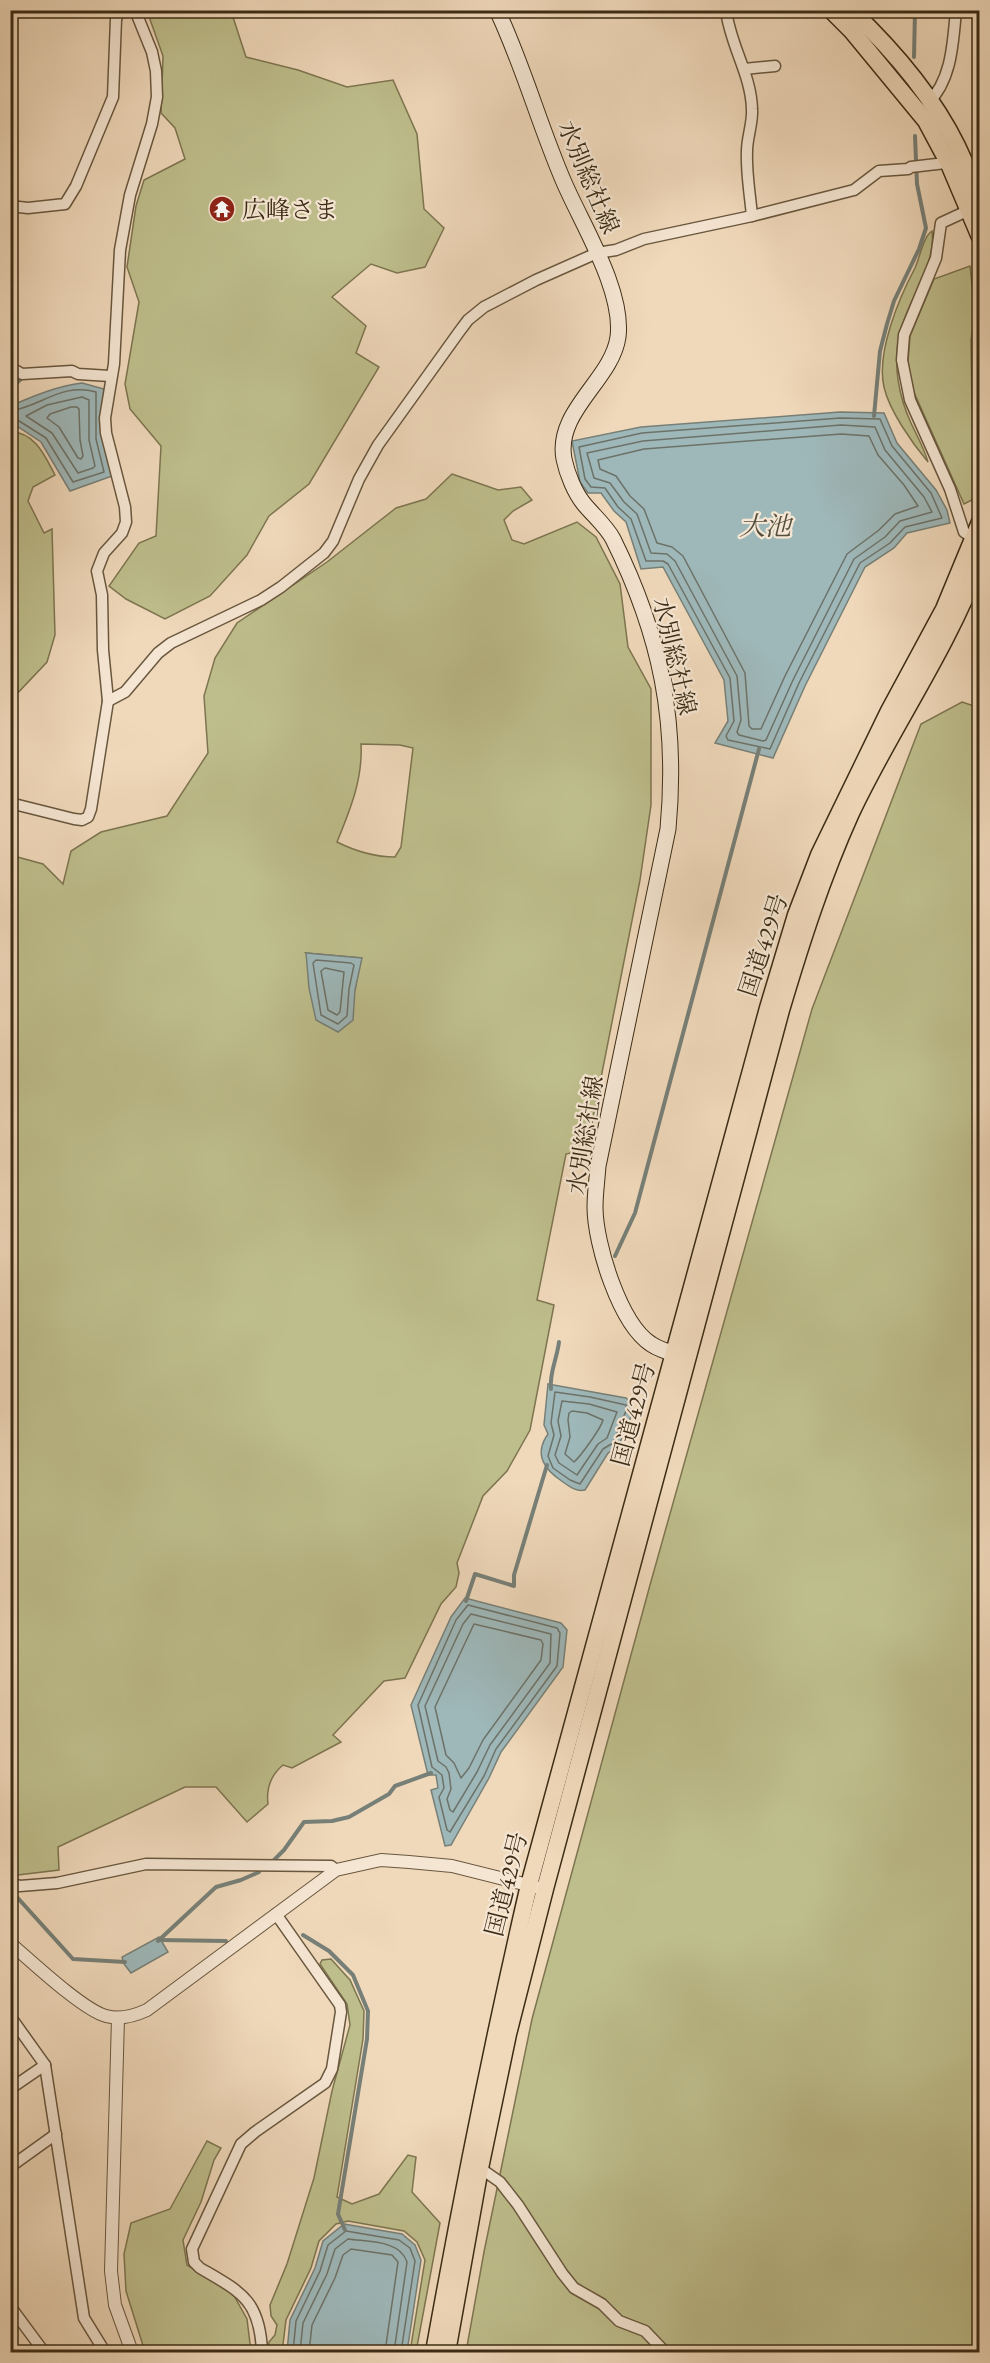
<svg xmlns="http://www.w3.org/2000/svg" width="990" height="2363" font-family="'EB Garamond','Noto Serif JP',serif">
<style>
.green{fill:#bebe8c;stroke:#7d7550;stroke-width:1.5;fill-rule:evenodd}
.water{fill:#9eb8ba;stroke:#778078;stroke-width:1.5}
.lines{fill:none;stroke-linecap:round;stroke-linejoin:round}
.shore{stroke:#6d7268;stroke-width:1.5}
.stream{stroke:#778078;stroke-width:4}
.minor-casing{stroke:#69573e;stroke-width:13}
.tertiary-casing{stroke:#69573e;stroke-width:14}
.secondary-casing{stroke:#3c2c15;stroke-width:17}
.trunk-casing{stroke:#3c2c15;stroke-width:19}
.minor{stroke:#f5e6d3;stroke-width:10}
.tertiary{stroke:#f5e6d3;stroke-width:12}
.secondary{stroke:#f5e6d3;stroke-width:15}
.trunk{stroke:#f0d9bb;stroke-width:16}
.labels{text-anchor:middle;dominant-baseline:central;stroke-width:4.5;stroke-linejoin:round;paint-order:stroke}
.street-label{font-size:24px;fill:#3c2c15;stroke:#f5e6d3}
.poi-label{font-size:24px;fill:#3c2c15;stroke:#f5e6d3;text-anchor:start}
.water-label{font-size:26px;font-style:italic;fill:#544f3e;stroke:#f5e6d3}
</style>
<rect width="100%" height="100%" fill="#f0d9bb"/>
<filter id="stains"><feTurbulence type="fractalNoise" baseFrequency=".00333" numOctaves="4"/><feColorMatrix values="0 0 0 0 .2 0 0 0 0 .09 0 0 0 0 .02 0 0 0 .5 -.17"/></filter>
<radialGradient id="worn" r=".72"><stop offset=".6" stop-color="#630" stop-opacity="0"/><stop offset="1" stop-color="#630" stop-opacity=".3"/></radialGradient>
<g class="green">
<path d="M147 11H231L246 57 298 70 347 87 393 80 417 134 424 209 444 228 425 267 397 273 371 264 332 297 366 326 356 353 379 367 309 484 269 516 247 555 210 596 165 619 126 599 109 586 139 543 156 536 161 446 130 409 125 384 139 302 127 267 136 206 144 180 185 159 175 128 161 113 163 56Z"/>
<path d="M932 231C937 266 905 303 899 337 893 366 899 397 911 423 917 436 924 448 928 462 912 443 889 410 884 387 876 353 899 298 915 268 920 257 923 237 932 231Z"/>
<path d="M970 266 975 313 971 340 972 408 979 437 980 463 972 500 964 504 912 388 908 362 910 336 934 279Z"/>
<path d="M11 432C35 432 45 456 55 475L33 487 28 501 44 533 52 529 55 635 47 662 11 700Z"/>
<path d="M452 474 498 490 521 487 532 500 513 511 504 520 512 540 524 544 577 522 596 537 620 584 628 647 651 689V805L640 880 587 1149 566 1154 537 1300 554 1305 530 1430 507 1471 483 1496 457 1563 459 1573 456 1587 441 1604 405 1678 384 1681 333 1735 341 1742 292 1768 283 1765C271 1775 266 1788 268 1804L247 1822 216 1787H185L58 1847 59 1870 10 1876V855L43 864 63 884 71 851 101 832 167 816 208 753 204 696 215 658 237 623 327 562 396 508 426 499ZM361 744 400 745 413 748 401 847 395 857C375 857 355 851 337 842 350 810 363 779 361 744ZM306 953 361 958 355 990Z"/>
<path d="M962 702 980 708 979 2352H466L484 2252 532 2019 650 1585 812 1009 921 724Z"/>
<path d="M331 1959 350 1980 364 2011 363 2039 337 2197 352 2204 379 2194 408 2155 416 2157 412 2192 440 2223 416 2352H410L425 2260 417 2242 404 2231 348 2221 336 2224 319 2241 311 2268 286 2320 282 2352H268L269 2342 275 2335 277 2325 271 2316 270 2305 287 2264 314 2178 332 2091 350 2025 347 2004 320 1964 322 1960Z"/>
<path d="M207 2141 221 2148 214 2160 201 2202 183 2240 187 2265 233 2294 247 2319 251 2352H145L126 2291 124 2254 131 2223 170 2209Z"/>
</g>
<g class="water">
<path d="M82 383 104 389C100 426 102 440 112 476L70 491 41 442 11 422 10 406C34 396 57 386 82 383Z"/>
<path d="M840 412 884 413 897 443 936 490 947 510 950 523 907 533 894 548 865 567 805 686 773 758 715 743 728 721 724 680 663 567 641 569 626 522 614 511 601 493H588L580 482 572 441 641 427Z"/>
<path d="M306 953 362 958 355 990 353 1020 338 1032 316 1020 309 988Z"/>
<path d="M548 1384 626 1398 632 1403 633 1412 618 1447 608 1453 585 1490C577 1492 570 1487 563 1482 545 1470 533 1455 548 1434L544 1425Z"/>
<path d="M465 1598 561 1623 567 1630 563 1667 501 1752 489 1778 451 1845 445 1846 431 1790 438 1788 436 1775H428L411 1705 451 1617Z"/>
<path d="M159 1937 168 1952 131 1973 124 1964 122 1957Z"/>
<path d="M344 2224 402 2234 415 2245 421 2260 407 2352H287L290 2320 315 2268 323 2241Z"/>
</g>
<g class="lines">
<g class="shore">
<path d="M82 397 89 400V440L95 466 93 468 78 473 52 433 26 416 47 405Z"/>
<path d="M71 407H77L79 409 80 440 83 456 81 459 78 458 59 427 47 418 50 414Z"/>
<path d="M10 411C40 407 62 382 96 392V439L104 472 73 482 46 438 16 419 10 418"/>
<path d="M840 418 880 419 892 446 931 493 942 518 905 527 890 543 860 563 799 683 770 749 728 740 726 736 734 721 730 678 668 564 663 561H646L631 519 618 507 605 488 591 487 585 479 579 447 642 433Z"/>
<path d="M841 425 875 427 885 450 924 497 932 512 900 521 885 537 854 559 793 680 766 740 763 741 739 735 737 732 741 720 737 676 675 561 667 554 651 553 637 514 624 502 610 483 594 478 587 453 643 441Z"/>
<path d="M841 434 869 436 878 455 904 485 918 506 895 514 879 530 847 554 785 676 761 729H752L749 726 745 673 683 556 672 547 657 543 644 509 630 496 616 476 600 469 598 460 644 449Z"/>
<path d="M316 960 351 963 354 965 349 989 347 1016 338 1024 321 1015 313 963Z"/>
<path d="M325 968 344 972 340 1012 337 1015 328 1010 321 971Z"/>
<path d="M555 1392 590 1397 626 1405V1411L613 1443 603 1449 580 1484 570 1480 553 1468 548 1456 554 1435 551 1423Z"/>
<path d="M562 1401 589 1404 617 1412 607 1438 598 1444 577 1475 559 1463 555 1455 561 1436 558 1421Z"/>
<path d="M572 1411 587 1413 603 1420C601 1428 581 1456 574 1462L565 1454 570 1437 568 1420 569 1413Z"/>
<path d="M468 1605 557 1628 560 1633 557 1666 496 1749 484 1776 450 1832 447 1830 439 1797 444 1788 442 1775 432 1767 418 1705 456 1620Z"/>
<path d="M471 1614 551 1634 550 1663 490 1745 477 1772 453 1812 450 1810 447 1799 451 1789 449 1773 446 1767 438 1761 425 1706 463 1624Z"/>
<path d="M474 1624 541 1640 543 1644 541 1660 483 1740 469 1768 461 1778 454 1763 446 1755 435 1707Z"/>
<path d="M293 2352 296 2321 320 2271 328 2245 346 2231 399 2240 410 2248 415 2261 401 2352"/>
<path d="M300 2352 303 2323 327 2274 335 2249 348 2239C368 2242 400 2240 407 2262L394 2352"/>
<path d="M309 2352 312 2325 335 2278 343 2255 351 2249 392 2255 398 2262 385 2352"/>
</g>
<g class="stream">
<path d="M914 57 915 10"/>
<path d="M10 389 21 379 17 376"/>
<path d="M874 416 880 351 887 324 894 301 919 249 926 228 917 184 915 136"/>
<path d="M615 1256 635 1213 759 749"/>
<path d="M551 1389C549 1373 557 1359 559 1342"/>
<path d="M466 1601 475 1574 514 1586V1575L547 1465"/>
<path d="M274 1860 284 1850 304 1822 332 1821 349 1817 389 1794 395 1786 431 1773"/>
<path d="M10 1893 16 1896 73 1959 125 1962"/>
<path d="M303 1935 329 1951 353 1975 368 2011 367 2039 338 2214 345 2230"/>
<path d="M160 1940 226 1941"/>
<path d="M158 1941 216 1887 241 1880 259 1872"/>
</g>
<defs>
<g id="minor">
<path d="M726 10C730 45 751 74 752 109 753 123 747 137 747 151 746 172 750 194 752 216"/>
<path d="M744 69 775 66"/>
<path d="M928 103C952 80 953 42 956 10"/>
<path d="M10 206 28 208 65 204 76 186 113 97 116 19 120 10"/>
<path d="M10 367 22 374 72 371 78 374 110 376"/>
<path d="M978 541 964 532 950 489 910 400 902 360 904 335 936 258 941 223 980 205"/>
<path d="M108 701 125 692 158 653 171 643 261 600 281 587 324 553 333 541 359 479 378 445 459 332 468 320 484 307 536 280 597 253 616 250 644 239 752 216 854 190 879 171 908 169 911 167 954 162"/>
<path d="M10 803 74 819 82 820 88 817 91 809 108 701 103 650 102 595 97 571 104 553 122 533 126 522 125 507 106 433 105 418 114 364 120 250 130 195 152 124 157 97 156 71 152 52 135 10"/>
<path d="M10 1883 20 1886 57 1883 146 1864 331 1866 336 1870"/>
<path d="M10 2016 45 2065 84 2318 105 2352"/>
<path d="M10 2089 45 2065"/>
<path d="M10 2167 56 2134"/>
<path d="M480 2168 500 2182 518 2205 562 2273 574 2288 602 2304 619 2321 645 2331 665 2352"/>
<path d="M10 2306 44 2352"/>
<path d="M262 2352C260 2300 241 2292 200 2268L194 2262 192 2249 241 2144 255 2132 325 2083 332 2069 341 2012 340 2005 276 1914"/>
</g>
<g id="tertiary">
<path d="M10 1943C31 1961 83 2010 106 2016 120 2020 134 2016 147 2010L336 1870 381 1860 409 1862 452 1866 536 1887"/>
<path d="M118 2018 111 2271 115 2305 132 2352"/>
</g>
<path id="secondary" d="M497 10C523 65 539 124 563 180 581 223 624 290 618 337 612 380 555 411 564 459 567 474 575 493 584 504 594 516 606 526 613 539 661 636 678 721 668 829L598 1166C597 1180 595 1194 595 1207 595 1244 620 1324 651 1344 661 1351 675 1354 686 1357"/>
<g id="trunk">
<path d="M831 10 851 30 926 121 949 164 980 237"/>
<path d="M851 10C892 49 932 95 957 146 965 163 972 180 980 197"/>
<path d="M434 2352C462 2196 493 2040 529 1885L768 1008 796 915 819 855 889 711 944 609 980 522"/>
<path d="M447 2352 480 2168 508 2034 545 1889 781 1010C801 943 822 877 851 813 891 728 947 650 980 561"/>
</g>
</defs>
<use href="#minor" class="minor-casing"/>
<use href="#tertiary" class="tertiary-casing"/>
<use href="#secondary" class="secondary-casing"/>
<use href="#trunk" class="trunk-casing"/>
<use href="#minor" class="minor"/>
<use href="#tertiary" class="tertiary"/>
<use href="#secondary" class="secondary"/>
<use href="#trunk" class="trunk"/>
</g>
<defs>
<symbol id="temple-disc" viewBox="-11 -11 22 22"><circle r="9.5" fill="#8f2418" stroke="#f5e6d3"/><path d="M0-6L5-2H3V0L6.5 2.5H4V6H1.5V3h-3V6H-4V2.5H-6.5L-3 0V-2H-5Z" fill="#fff"/></symbol>
</defs>
<g fill-rule="evenodd">
<use href="#temple-disc" x="207" y="194" width="30" height="30"/>
</g>
<g class="labels">
<g class="street-label">
<text transform="translate(589 177) rotate(67)">水別総社線</text>
<text transform="translate(675 656) rotate(77)">水別総社線</text>
<text transform="translate(763 945) rotate(-72)">国道429号</text>
<text transform="translate(585 1135) rotate(-81)">水別総社線</text>
<text transform="translate(633 1414) rotate(-75)">国道429号</text>
<text transform="translate(506 1884) rotate(-76)">国道429号</text>
</g>
<g class="poi-label">
<text x="242" y="209">広峰さま</text>
</g>
<g class="water-label">
<text x="765" y="526">大池</text>
</g>
</g>
<rect width="990" height="2363" fill="none" stroke="#f0d9bb" stroke-width="36"/>
<rect x="12" y="12" width="966" height="2339" fill="none" stroke="#3c2c15" stroke-width="3"/>
<rect x="18" y="18" width="954" height="2327" fill="none" stroke="#3c2c15" stroke-width="1.5"/>
<rect width="100%" height="100%" filter="url(#stains)"/>
<rect width="100%" height="100%" fill="url(#worn)"/>
</svg>
